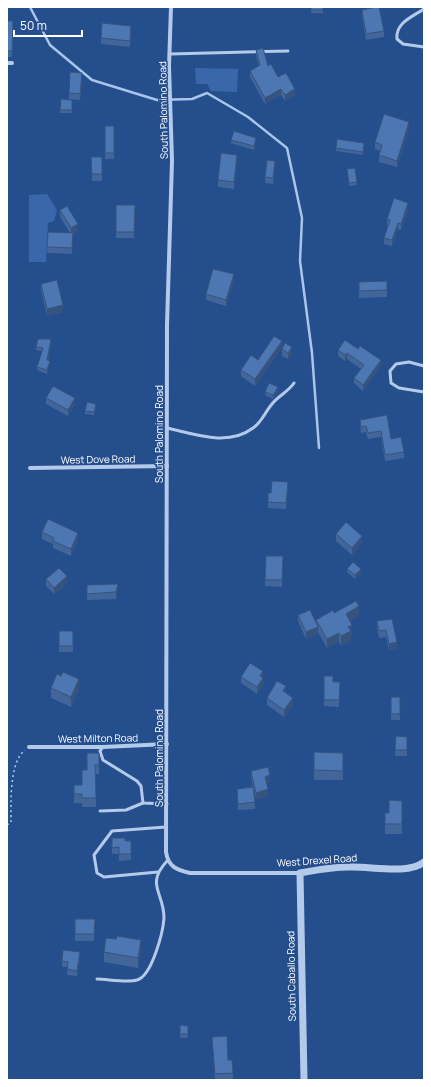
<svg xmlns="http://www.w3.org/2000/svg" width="431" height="1087" font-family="Manrope,sans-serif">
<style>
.green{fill:#3967a9}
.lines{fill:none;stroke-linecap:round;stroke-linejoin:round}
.stream{stroke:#a8c5eb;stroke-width:2.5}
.path{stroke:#b4caeb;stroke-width:1.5;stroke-dasharray:2 3;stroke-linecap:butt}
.service{stroke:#b4caeb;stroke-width:3}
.minor{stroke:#b4caeb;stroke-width:4}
.tertiary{stroke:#b4caeb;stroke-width:7}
.wall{fill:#42669a}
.shaded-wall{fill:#36537d}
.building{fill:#4d77b3;stroke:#36537d}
.labels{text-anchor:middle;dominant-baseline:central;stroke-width:3;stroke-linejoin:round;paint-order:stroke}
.street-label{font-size:10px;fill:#fff;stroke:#254e8d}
</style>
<rect width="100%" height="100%" fill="#254e8d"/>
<g class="green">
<path d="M195 68 238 69 237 92 211 91 207 84H196Z"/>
<path d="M47 194 57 210 54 221 48 223 46 262H29V195Z"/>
</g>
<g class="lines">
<path class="stream" d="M30 7 50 45 92 80 157 100 192 99 207 93 248 117 287 148 302 218 300 261 312 353 319 448"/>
<path class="path" d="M7 825 11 822C11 804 9 762 25 750"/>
<g class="service">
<path d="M424 9C412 17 395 23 397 39L403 44 424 47"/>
<path d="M170 54 288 51"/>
<path d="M424 366 409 362 396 364 390 371 391 383 399 388 424 392"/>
<path d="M167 428C194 434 228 447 253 428 262 422 265 412 272 404 278 396 288 392 294 383"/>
<path d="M103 747 100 751 103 760 137 781 141 786 143 803 167 804"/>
<path d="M100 811 126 810 143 803"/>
<path d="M158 872 104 877 97 873 94 855 112 831 166 827"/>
<path d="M97 979C107 979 127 983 137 980 152 976 163 932 164 918 164 892 145 885 167 861"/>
</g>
<g class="minor">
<path d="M171 7 169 66 172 161 167 325 166 852C168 866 176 870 190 873H300"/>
<path d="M7 63H12"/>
<path d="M30 468 167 466"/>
<path d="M29 747H103L167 744"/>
</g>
<path class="tertiary" d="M304 1080 300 873C316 870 334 867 350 867 370 866 408 875 424 862"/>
</g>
<g class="wall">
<rect x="311" y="7" width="12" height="6"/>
<path d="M362 10 384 31V37L366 40 362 16Z"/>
<path d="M7 21H13L12 57H7Z"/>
<path d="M131 32 130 47 101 44V38Z"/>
<path d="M256 50 268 66 295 95 285 101 281 95 265 104 250 77V71L259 66 256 56Z"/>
<path d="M82 79 80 100 69 99V93Z"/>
<path d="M61 99 72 100V113H60Z"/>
<rect x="105" y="126" width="9" height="33"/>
<path d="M409 128 397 167 379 162V155L380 151 375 149V142Z"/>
<path d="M231 140 256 141 254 150 231 143Z"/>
<path d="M364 147 363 155 336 151V148Z"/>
<path d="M91 157H102V181H92Z"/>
<path d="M237 161 234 189 218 187V180Z"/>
<path d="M275 168 273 184 265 183V177Z"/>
<path d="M347 169 357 182V185L349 186Z"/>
<path d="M116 205H135L134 238H116Z"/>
<path d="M408 209 401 230 398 229 392 246 384 244V238L388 226 387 225V219Z"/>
<path d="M60 210 78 230 73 234 72 254 47 253 48 232 70 233 60 217Z"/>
<path d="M234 281 226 306 206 300V294Z"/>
<path d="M387 281V297L359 298V282Z"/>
<path d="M41 284 63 312 47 316 41 290Z"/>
<path d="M51 342 48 361 50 364 47 374 37 370V367L42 351 36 350V347Z"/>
<path d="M282 347 255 386 241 376V370L258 360Z"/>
<path d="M282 349 292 354 288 359 282 356Z"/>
<path d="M338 350 381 365 363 391 354 383V378L361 369 347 359 345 361 338 356Z"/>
<path d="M278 390 273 399 265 395V392Z"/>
<path d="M46 398 75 404 68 416 46 404Z"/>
<path d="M96 407 94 415 85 414V411Z"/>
<path d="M387 415 391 439 404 452V458L385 461 381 437 368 439 366 432 361 433 360 420Z"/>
<path d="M288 488 286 509 268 508V493H271Z"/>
<path d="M42 532 78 540 71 556 53 548V544L42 539Z"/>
<path d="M336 534 362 542 352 555 336 541Z"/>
<path d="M283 556 282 587 265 586V580Z"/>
<path d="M347 569 361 572 355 579 347 572Z"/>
<path d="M46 579 67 583 54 594 46 586Z"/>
<path d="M87 585 118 590 116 599 87 600Z"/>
<path d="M334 613 359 615 350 621 352 634 351 635V641L341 646 339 642 327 648 318 632V634L306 639 298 621V615L316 624V620Z"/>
<path d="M392 619 397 648 389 650 386 637 379 638 377 628V621Z"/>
<rect x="59" y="631" width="14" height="21"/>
<path d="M263 671V685L257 694 241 683V677Z"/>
<path d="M61 676 79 689 71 707 51 698V688Z"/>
<path d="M324 676 333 682H340L339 707 324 706Z"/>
<path d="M286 693 293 705 284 717 267 705V698Z"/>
<rect x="391" y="697" width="9" height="23"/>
<path d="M396 736 407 737V756H395Z"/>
<path d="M314 752 343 753V780H314Z"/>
<path d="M99 753V774H96V807H82V803H74V785H82V770H87Z"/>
<path d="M251 771 270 782 267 783 268 796 256 799 254 789 255 809 238 810 237 789 253 787 251 777Z"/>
<path d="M402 801V834H385V813H389Z"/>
<path d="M112 838 125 841H131V860L119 861V854H112Z"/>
<path d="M75 919H95L94 941H75Z"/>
<path d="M141 950 138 968 104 962V952Z"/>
<path d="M80 958 77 976 67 975 68 967H62V961Z"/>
<path d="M180 1025 188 1026V1038H180Z"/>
<path d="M212 1037 228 1060 233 1073V1080H215Z"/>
</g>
<g class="shaded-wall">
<path d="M281 89V95L265 104V98Z"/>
<path d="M295 89V95L285 101V95Z"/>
<path d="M409 122V128L397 167V161Z"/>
<path d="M256 138V141L254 150V146Z"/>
<path d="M237 155V161L234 189V182Z"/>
<path d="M275 161V168L273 184V178Z"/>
<path d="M408 203V209L401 230V224Z"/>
<path d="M398 223V229L392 246V240Z"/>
<path d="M78 224V230L73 234 72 254 73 234 71 235V228Z"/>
<path d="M234 274V281L226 306V300Z"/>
<path d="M63 305V312L47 316V309Z"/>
<path d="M51 339V342L47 364V360Z"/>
<path d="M282 341V347L255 386V379Z"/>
<path d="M292 347V354L288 359V353Z"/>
<path d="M347 353V359L345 361V355Z"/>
<path d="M381 360V365L363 391V385Z"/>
<path d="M50 361V364L47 374V370Z"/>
<path d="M278 387V390L273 399V395Z"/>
<path d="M75 398V404L68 416V410Z"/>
<path d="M78 533V540L71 556V549Z"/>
<path d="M362 536V542L352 555V548Z"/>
<path d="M361 569V572L355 579V575Z"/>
<path d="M67 576V583L54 594V588Z"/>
<path d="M118 584V590L116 599V592Z"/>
<path d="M359 606V615L346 624V614Z"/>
<path d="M352 625V634L351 635V641L341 646V636L348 627Z"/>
<path d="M318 627V634L306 639V632Z"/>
<path d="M339 633V642L327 648V639Z"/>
<path d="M397 642V648L389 650V644Z"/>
<path d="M263 671V685L257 694V687L260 676Z"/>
<path d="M79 679V689L71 707V697Z"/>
<path d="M286 686V693L283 698V691Z"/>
<path d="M293 698V705L284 717V710Z"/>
<path d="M270 775V782L265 783V777Z"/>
<path d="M268 789V796L256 799V793Z"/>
<path d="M141 940V950L138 968V958Z"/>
<path d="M80 952V958L77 976V971Z"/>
</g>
<g class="building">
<rect x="311" y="7" width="12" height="3"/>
<path d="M376 7H379L384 31 366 34 362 10Z"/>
<path d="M7 21H13L12 51H7Z"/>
<path d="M102 23 131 26 130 41 101 38Z"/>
<path d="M263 48 268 66 271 64 278 77 286 73 295 89 285 95 281 89 265 98 250 71 260 65 256 50Z"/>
<path d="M70 72 82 73 80 94 69 93Z"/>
<path d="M61 99 72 100V110H60Z"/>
<path d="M384 114 409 122 397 161 379 155 382 145 375 142Z"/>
<rect x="105" y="126" width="9" height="27"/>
<path d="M234 131 256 138 254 146 231 140Z"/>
<path d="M337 139 364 143 363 152 336 148Z"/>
<path d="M221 153 237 155 234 182 218 180Z"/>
<path d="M91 157H102V174H92Z"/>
<path d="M267 160 275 161 273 178 265 177Z"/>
<path d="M355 168 357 182 349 183 347 169Z"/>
<path d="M394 198 408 203 401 224 398 223 392 240 384 238 390 220 387 219Z"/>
<path d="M116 205H135L134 232H116Z"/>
<path d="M67 206 78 224 71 228 60 210Z"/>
<path d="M48 232 73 233 72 248 47 247Z"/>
<path d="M213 269 234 274 226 300 206 294Z"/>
<path d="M57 280 63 305 47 309 41 284Z"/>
<path d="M387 281V290L359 291V282Z"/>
<path d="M274 336 282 341 255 379 241 370 251 355 258 360Z"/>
<path d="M38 339H51L47 360 50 361 47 370 37 367 43 348 36 347Z"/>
<path d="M345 340 358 349 360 346 381 360 363 385 354 378 364 365 347 353 345 355 338 350Z"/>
<path d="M285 343 292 347 288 353 282 349Z"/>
<path d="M269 383 278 387 273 395 265 392Z"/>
<path d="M53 386 75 398 68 410 46 398Z"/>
<path d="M87 402 96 404 94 412 85 411Z"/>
<path d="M387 415 391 439 401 437 404 452 385 455 381 431 368 433 366 426 361 427 360 420Z"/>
<path d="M272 481 288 482 286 503 268 502V493H271Z"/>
<path d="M48 519 78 533 71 549 53 541 54 538 42 532Z"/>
<path d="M346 522 362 536 352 548 336 534Z"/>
<path d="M266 556H283L282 580H265Z"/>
<path d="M353 562 361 569 355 575 347 569Z"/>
<path d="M59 568 67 576 54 588 46 579Z"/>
<path d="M118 584 116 592 87 594V585Z"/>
<path d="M356 601 359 606 346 614 352 625 348 627 351 631 341 636 339 633 327 639 316 620 333 610 334 613Z"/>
<path d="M310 610 318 627 306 632 298 615Z"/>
<path d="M392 619 397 642 389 644 386 630 379 631 377 621Z"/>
<rect x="59" y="631" width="14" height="15"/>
<path d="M250 663 263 671 260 676 263 678 257 687 241 677Z"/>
<path d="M63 672 79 679 71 697 51 688 57 674 61 676Z"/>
<path d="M324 676H333V682H340L339 700H324Z"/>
<path d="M277 681 286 686 283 691 293 698 284 710 267 698Z"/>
<rect x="391" y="697" width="9" height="17"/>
<path d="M396 736 407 737V750H395Z"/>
<path d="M314 752 343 753V771L314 770Z"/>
<path d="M87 753H99V765H95L96 798H82V794H74V785H82V770H87Z"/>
<path d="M268 767 270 775 265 777 268 789 256 793 251 771Z"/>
<path d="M253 787 255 802 238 804 237 789Z"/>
<path d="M389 800 402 801V824H385V813H389Z"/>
<path d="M112 838H125V841H131V854H119V847L112 848Z"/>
<path d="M75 919H95L94 934H75Z"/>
<path d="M117 936 141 940 138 958 104 952 106 938 116 939Z"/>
<path d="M63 950 80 952 77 971 67 969 68 962 62 961Z"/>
<path d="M180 1025 188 1026V1034H180Z"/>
<path d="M227 1036 228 1060H232L233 1073 215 1074 212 1037Z"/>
</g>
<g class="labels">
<g class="street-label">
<text transform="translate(163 110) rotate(-91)">South Palomino Road</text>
<text transform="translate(159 434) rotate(-90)">South Palomino Road</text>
<text transform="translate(98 459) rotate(-1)">West Dove Road</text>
<text transform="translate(98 738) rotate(-1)">West Milton Road</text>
<text transform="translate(159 758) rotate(-90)">South Palomino Road</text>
<text transform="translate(317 860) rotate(-4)">West Drexel Road</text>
<text transform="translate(291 976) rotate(-91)">South Caballo Road</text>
</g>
</g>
<rect width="431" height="1087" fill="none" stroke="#ffffff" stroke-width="16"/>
<path d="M14 30v6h68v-6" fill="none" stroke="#ffffff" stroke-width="2"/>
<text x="20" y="30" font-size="12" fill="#ffffff" stroke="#254e8d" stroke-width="3" paint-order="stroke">50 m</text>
</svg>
